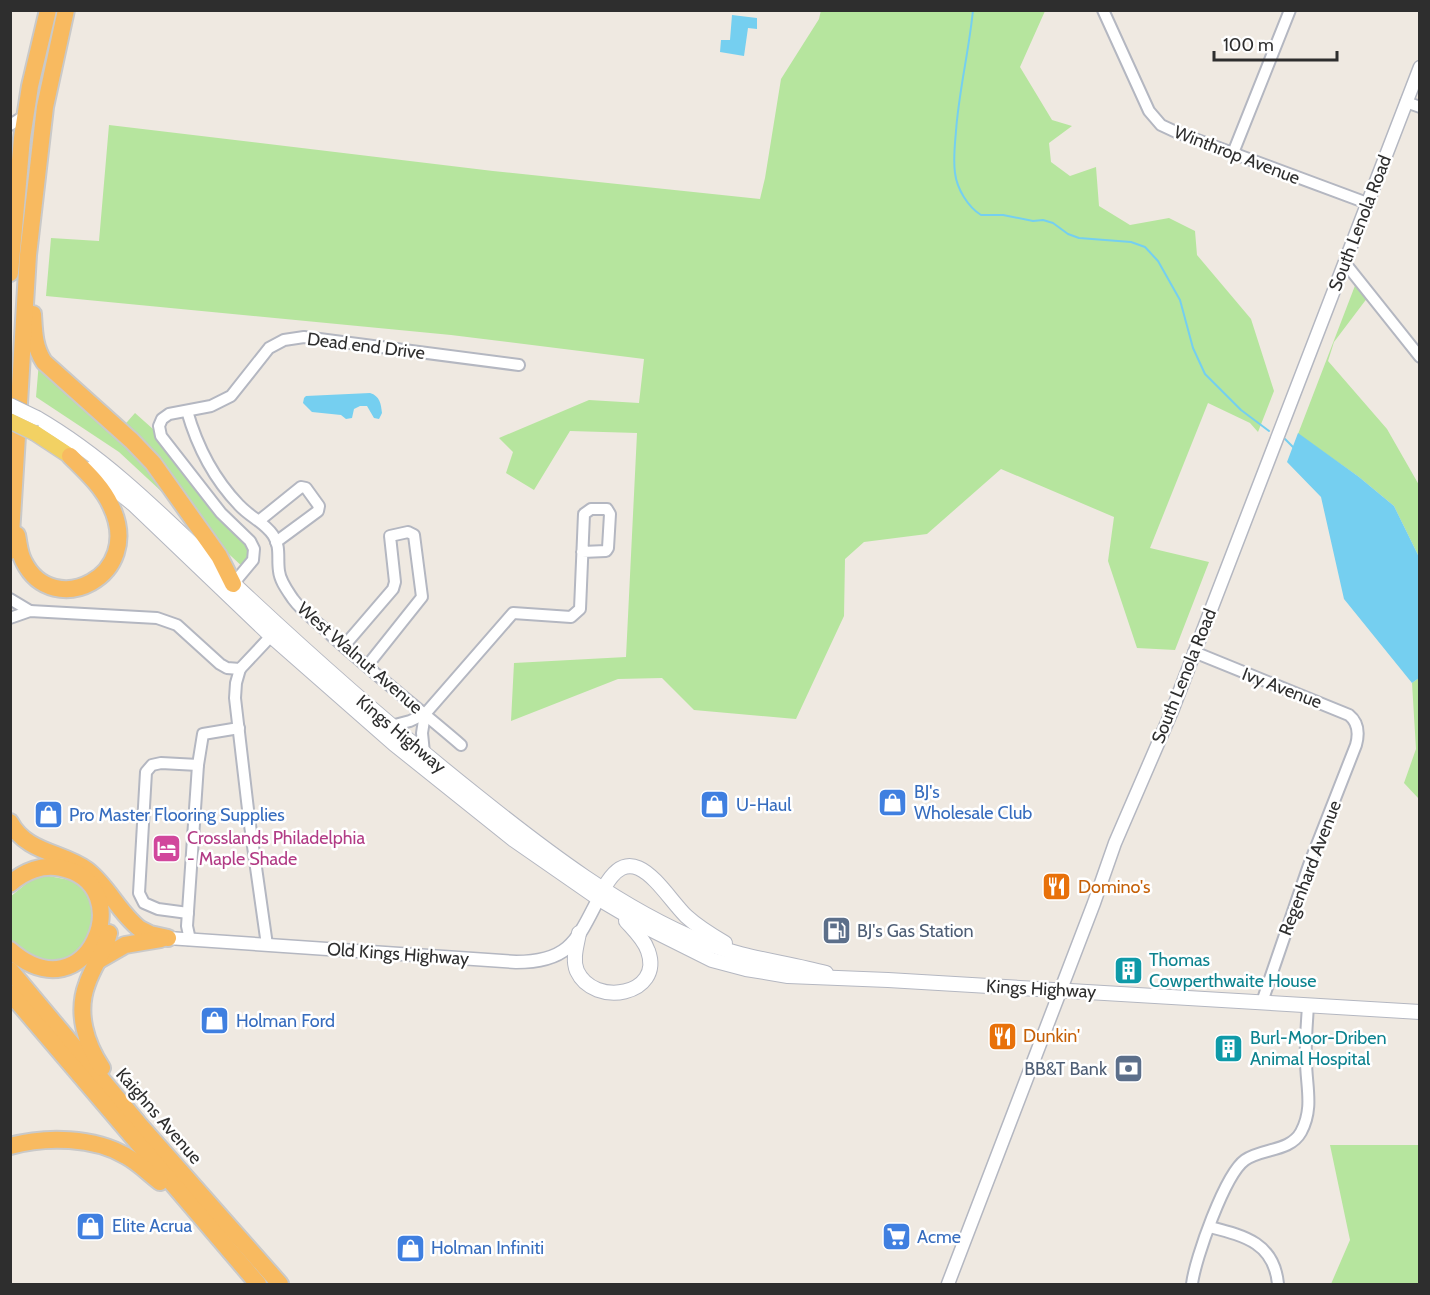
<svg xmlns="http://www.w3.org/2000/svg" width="1430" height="1295" font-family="Cabin,sans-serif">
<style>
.green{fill:#b6e59e}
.water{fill:#75cff0}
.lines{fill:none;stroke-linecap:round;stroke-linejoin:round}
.stream{stroke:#75cff0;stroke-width:2}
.minor-casing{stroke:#b4b7c1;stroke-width:14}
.tertiary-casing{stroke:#b4b7c1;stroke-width:15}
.secondary-casing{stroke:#b4b7c1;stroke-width:16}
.primary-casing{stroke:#c9c9c9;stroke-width:18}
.trunk-casing{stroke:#c9c9c9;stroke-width:20}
.minor{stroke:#fff;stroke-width:10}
.tertiary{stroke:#fff;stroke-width:12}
.secondary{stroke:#fff;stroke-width:14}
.primary{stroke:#f2d163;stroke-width:15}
.trunk{stroke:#f8ba60;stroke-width:16}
.secondary-bridge-casing{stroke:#b4b7c1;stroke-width:16;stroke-linecap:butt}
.primary-bridge-casing{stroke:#c9c9c9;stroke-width:18;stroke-linecap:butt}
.secondary-bridge{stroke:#fff;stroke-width:14}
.primary-bridge{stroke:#f2d163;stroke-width:15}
.labels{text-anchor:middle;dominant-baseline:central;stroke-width:5;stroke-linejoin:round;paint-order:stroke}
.street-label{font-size:18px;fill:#2e2e2e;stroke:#fff}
.shop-label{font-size:18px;fill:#366cbe;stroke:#fff;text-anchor:start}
.hotel-label{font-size:18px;fill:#b23c85;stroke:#fff;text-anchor:start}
.food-label{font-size:18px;fill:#c56008;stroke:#fff;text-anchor:start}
.service-label{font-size:18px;fill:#4e5e75;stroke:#fff;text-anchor:start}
.culture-label{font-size:18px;fill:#0d838f;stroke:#fff;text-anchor:start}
</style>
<rect width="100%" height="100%" fill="#efe9e1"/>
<g class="green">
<path d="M821 10 1045 11 1020 67 1052 120 1072 126 1049 143 1051 162 1070 176 1096 167 1099 206 1130 225 1169 218 1195 231 1197 255 1251 319 1274 391 1258 432 1250 423 1208 403 1150 548 1209 562 1175 650 1137 648 1108 561 1114 517 1001 469 927 534 864 542 845 559 844 616 796 719 694 710 662 678 618 679 511 721 514 663 626 657 637 433 570 431 534 490 506 473 513 452 499 438 589 400 639 403 644 359 451 335 46 296 51 238 99 241 109 125 493 171 760 199 765 178 781 79 819 19Z"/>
<path d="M1356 283 1368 297 1334 342 1328 361 1387 429 1419 485V557L1394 506 1359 477 1298 434Z"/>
<path d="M39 362 120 430 135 413 163 438 252 541 245 569 119 452 36 397Z"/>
<path d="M1419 678V799L1404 783 1416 749 1412 683Z"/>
<path d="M38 874 80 882 96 909 87 949 58 965 23 956 11 943 10 897Z"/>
<path d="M1330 1145H1419V1284H1331L1350 1240Z"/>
</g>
<g class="water">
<path d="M732 15 757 18V29L748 28 744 56 720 52 721 40H730Z"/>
<path d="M370 393C380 396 381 404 382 413L379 419 374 418 367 406H360L354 409 352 418 346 419 341 415 312 412 303 403 304 398 306 396Z"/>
<path d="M1298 433 1359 477 1394 506 1419 557V678L1412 683 1344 599 1321 497 1287 462Z"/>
</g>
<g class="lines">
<g class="stream">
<path d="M973 10C969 51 959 90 956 131 955 144 953 159 955 173 957 189 968 207 981 215H1003L1033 221 1043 220 1053 223 1068 234 1079 238 1131 242 1145 247 1158 261 1180 300 1193 348 1205 374 1241 410 1269 431"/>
<path d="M1285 439 1293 447"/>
</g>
<defs>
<g id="minor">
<path d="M1103 10 1149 111 1161 125 1176 132 1367 203"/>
<path d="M1406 102 1420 107"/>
<path d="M10 125 26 115"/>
<path d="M1233 153 1290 10"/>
<path d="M1345 263 1420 357"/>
<path d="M187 411C197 446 214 479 239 505 250 517 264 522 273 535 281 547 277 558 279 571 280 581 287 590 293 599 303 613 320 624 332 636 374 674 418 708 461 745"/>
<path d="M260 520 301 487 306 488 319 506 318 511 276 542"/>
<path d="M233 584 253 560 254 549 250 541 221 513 161 436 159 426 162 419 169 414 211 406 231 396 269 348 284 340 304 337 519 365"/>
<path d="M10 599 30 611"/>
<path d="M10 618 30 611 157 618 177 625 220 664 227 668 240 669 271 636"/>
<path d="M344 646 393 589 395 582 390 536 408 532 414 535 422 597 367 666"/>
<path d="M1194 652 1349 715C1359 723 1359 734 1356 745L1309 865 1262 1002"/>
<path d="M240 669 236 683 235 698 249 818 267 945"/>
<path d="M391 726 410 721 425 714 513 613 571 617 580 609 584 514 591 509H607L610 514 608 548 606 551 582 552"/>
<path d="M424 753 422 733 425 714"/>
<path d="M188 913 158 909 144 903 139 893 146 772 152 765 161 763 198 765"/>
<path d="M190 940 187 926 198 765 203 734 239 728"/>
<path d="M1210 1227C1245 1236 1274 1243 1278 1284"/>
<path d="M1192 1284C1195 1259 1225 1174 1245 1160 1262 1148 1290 1152 1301 1132 1314 1108 1306 1086 1306 1060 1305 1042 1307 1024 1308 1005"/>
</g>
<g id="tertiary">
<path d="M168 938 516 962C573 962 578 937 602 892"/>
<path d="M948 1284 1094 903 1115 843 1172 711 1420 67"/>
</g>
<g id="secondary">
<path d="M37 418C118 465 181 535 250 599 323 667 398 733 476 795 546 851 620 908 703 942 743 958 785 962 826 973"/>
<path d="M90 469 133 504 271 636 394 744 514 840 599 899 650 929 712 960 746 969 788 976 888 980 1420 1012"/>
<path d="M604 888C633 835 662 892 686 916 698 927 711 935 725 943"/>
<path d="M579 933C577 945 572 959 577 971 594 1008 664 995 648 951 644 939 634 930 626 921"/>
</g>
<path id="primary" d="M35 433 70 456"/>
<g id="trunk">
<path d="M10 273 22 138 30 86 48 10"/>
<path d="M33 314C34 331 34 347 44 362L132 441 153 463 219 556 233 584"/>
<path d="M17 535C19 544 19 553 24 562 53 620 145 577 111 506 102 486 85 471 70 456"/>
<path d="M10 551 28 255 45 107 66 10"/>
<path d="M10 822C26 853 63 852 87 870 108 886 119 913 140 929L150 934 168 938"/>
<path d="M10 884C24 871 43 864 61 868 141 884 88 1018 10 950"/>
<path d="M99 960 125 945 161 939"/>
<path d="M10 970 138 1123 280 1284"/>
<path d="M10 993 258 1284"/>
<path d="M102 1068C86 1044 76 1013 87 984 93 966 105 951 109 933"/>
<path d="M10 1146C46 1136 94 1137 126 1156 139 1163 148 1173 160 1182"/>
</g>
</defs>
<use href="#minor" class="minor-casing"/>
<use href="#tertiary" class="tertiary-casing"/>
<use href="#secondary" class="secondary-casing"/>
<use href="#primary" class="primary-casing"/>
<use href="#trunk" class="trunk-casing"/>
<use href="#minor" class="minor"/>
<use href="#tertiary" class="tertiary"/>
<use href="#secondary" class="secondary"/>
<use href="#primary" class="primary"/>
<use href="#trunk" class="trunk"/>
<defs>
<path id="secondary-bridge" d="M10 405 37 418"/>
<path id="primary-bridge" d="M10 421 35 433"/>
</defs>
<use href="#secondary-bridge" class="secondary-bridge-casing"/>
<use href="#primary-bridge" class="primary-bridge-casing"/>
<use href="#secondary-bridge" class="secondary-bridge"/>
<use href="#primary-bridge" class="primary-bridge"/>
</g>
<defs>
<symbol id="shop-square" viewBox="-11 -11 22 22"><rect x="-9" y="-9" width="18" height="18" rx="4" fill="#3f7fe0" stroke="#fff"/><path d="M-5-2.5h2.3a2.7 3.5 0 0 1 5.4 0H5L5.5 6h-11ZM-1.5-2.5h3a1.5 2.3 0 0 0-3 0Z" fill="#fff"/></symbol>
<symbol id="hotel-square" viewBox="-11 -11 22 22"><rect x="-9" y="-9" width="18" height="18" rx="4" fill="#d1479c" stroke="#fff"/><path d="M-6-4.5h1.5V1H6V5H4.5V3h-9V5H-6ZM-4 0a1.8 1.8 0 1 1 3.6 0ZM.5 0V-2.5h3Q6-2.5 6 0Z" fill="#fff"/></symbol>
<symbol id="restaurant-square" viewBox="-11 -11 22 22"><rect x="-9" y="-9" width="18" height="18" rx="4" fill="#e8710a" stroke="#fff"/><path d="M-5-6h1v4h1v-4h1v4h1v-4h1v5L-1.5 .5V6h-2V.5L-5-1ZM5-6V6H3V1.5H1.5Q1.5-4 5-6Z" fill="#fff"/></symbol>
<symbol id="fuel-square" viewBox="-11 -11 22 22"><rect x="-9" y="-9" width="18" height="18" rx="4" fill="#5c6f8a" stroke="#fff"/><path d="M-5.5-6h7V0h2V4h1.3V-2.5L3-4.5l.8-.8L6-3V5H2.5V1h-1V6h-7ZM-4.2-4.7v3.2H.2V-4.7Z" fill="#fff"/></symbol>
<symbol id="building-square" viewBox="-11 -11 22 22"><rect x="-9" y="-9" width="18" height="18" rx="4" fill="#0f9aa8" stroke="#fff"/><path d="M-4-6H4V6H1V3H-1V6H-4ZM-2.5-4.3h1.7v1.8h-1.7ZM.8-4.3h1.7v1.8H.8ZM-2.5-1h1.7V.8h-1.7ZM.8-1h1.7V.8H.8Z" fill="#fff"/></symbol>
<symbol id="bank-square" viewBox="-11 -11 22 22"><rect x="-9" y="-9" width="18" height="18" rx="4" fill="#5c6f8a" stroke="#fff"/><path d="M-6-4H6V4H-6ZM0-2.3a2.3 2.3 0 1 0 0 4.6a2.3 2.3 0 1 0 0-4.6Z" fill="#fff"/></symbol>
<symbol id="supermarket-square" viewBox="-11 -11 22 22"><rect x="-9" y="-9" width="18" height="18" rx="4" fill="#3f7fe0" stroke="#fff"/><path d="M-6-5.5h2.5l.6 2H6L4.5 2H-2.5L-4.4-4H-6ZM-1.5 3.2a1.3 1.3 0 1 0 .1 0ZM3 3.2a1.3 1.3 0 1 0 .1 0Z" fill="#fff"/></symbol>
</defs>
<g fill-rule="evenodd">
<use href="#shop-square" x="876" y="786" width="33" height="33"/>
<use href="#shop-square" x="698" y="788" width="33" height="33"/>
<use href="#shop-square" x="32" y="798" width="33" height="33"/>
<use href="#hotel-square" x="150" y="832" width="33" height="33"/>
<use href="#restaurant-square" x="1040" y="870" width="33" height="33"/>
<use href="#fuel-square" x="820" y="914" width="33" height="33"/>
<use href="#building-square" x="1112" y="954" width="33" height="33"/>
<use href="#shop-square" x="198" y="1004" width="33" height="33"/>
<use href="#restaurant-square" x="986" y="1020" width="33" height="33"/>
<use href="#building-square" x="1212" y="1032" width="33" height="33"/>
<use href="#bank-square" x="1112" y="1052" width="33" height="33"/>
<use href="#shop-square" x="74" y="1210" width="33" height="33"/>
<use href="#supermarket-square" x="880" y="1220" width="33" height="33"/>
<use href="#shop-square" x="394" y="1232" width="33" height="33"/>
</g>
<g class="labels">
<g class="street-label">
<text transform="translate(1237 155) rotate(21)">Winthrop Avenue</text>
<text transform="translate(1360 223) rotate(-69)">South Lenola Road</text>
<text transform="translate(366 346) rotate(7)">Dead end Drive</text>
<text transform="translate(360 658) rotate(41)">West Walnut Avenue</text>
<text transform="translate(1184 676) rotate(-68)">South Lenola Road</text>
<text transform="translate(1282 688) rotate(21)">Ivy Avenue</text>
<text transform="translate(401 734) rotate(40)">Kings Highway</text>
<text transform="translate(1310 868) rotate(-69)">Regenhard Avenue</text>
<text transform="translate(398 954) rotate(4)">Old Kings Highway</text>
<text transform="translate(1041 989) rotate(3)">Kings Highway</text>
<text transform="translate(159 1116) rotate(49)">Kaighns Avenue</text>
</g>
<g class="shop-label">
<text x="914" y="792">BJ's<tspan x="914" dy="21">Wholesale Club</tspan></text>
<text x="736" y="805">U-Haul</text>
<text x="69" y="815">Pro Master Flooring Supplies</text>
<text x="236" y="1021">Holman Ford</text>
<text x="112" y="1226">Elite Acrua</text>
<text x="917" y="1237">Acme</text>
<text x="431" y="1248">Holman Infiniti</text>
</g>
<g class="hotel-label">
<text x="187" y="838">Crosslands Philadelphia<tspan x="187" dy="21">- Maple Shade</tspan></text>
</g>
<g class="food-label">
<text x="1078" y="887">Domino's</text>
<text x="1023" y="1036">Dunkin'</text>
</g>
<g class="service-label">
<text x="857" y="931">BJ's Gas Station</text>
<text x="1107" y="1069" text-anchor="end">BB&amp;T Bank</text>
</g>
<g class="culture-label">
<text x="1149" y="960">Thomas<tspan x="1149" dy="21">Cowperthwaite House</tspan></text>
<text x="1250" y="1038">Burl-Moor-Driben<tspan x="1250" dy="21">Animal Hospital</tspan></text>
</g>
</g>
<rect width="1430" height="1295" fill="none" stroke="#2e2e2e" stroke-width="24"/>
<path d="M1214 51v9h123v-9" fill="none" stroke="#2e2e2e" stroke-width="3"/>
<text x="1223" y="51" font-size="18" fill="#2e2e2e" stroke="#ffffff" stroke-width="4.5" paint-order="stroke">100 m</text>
</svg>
